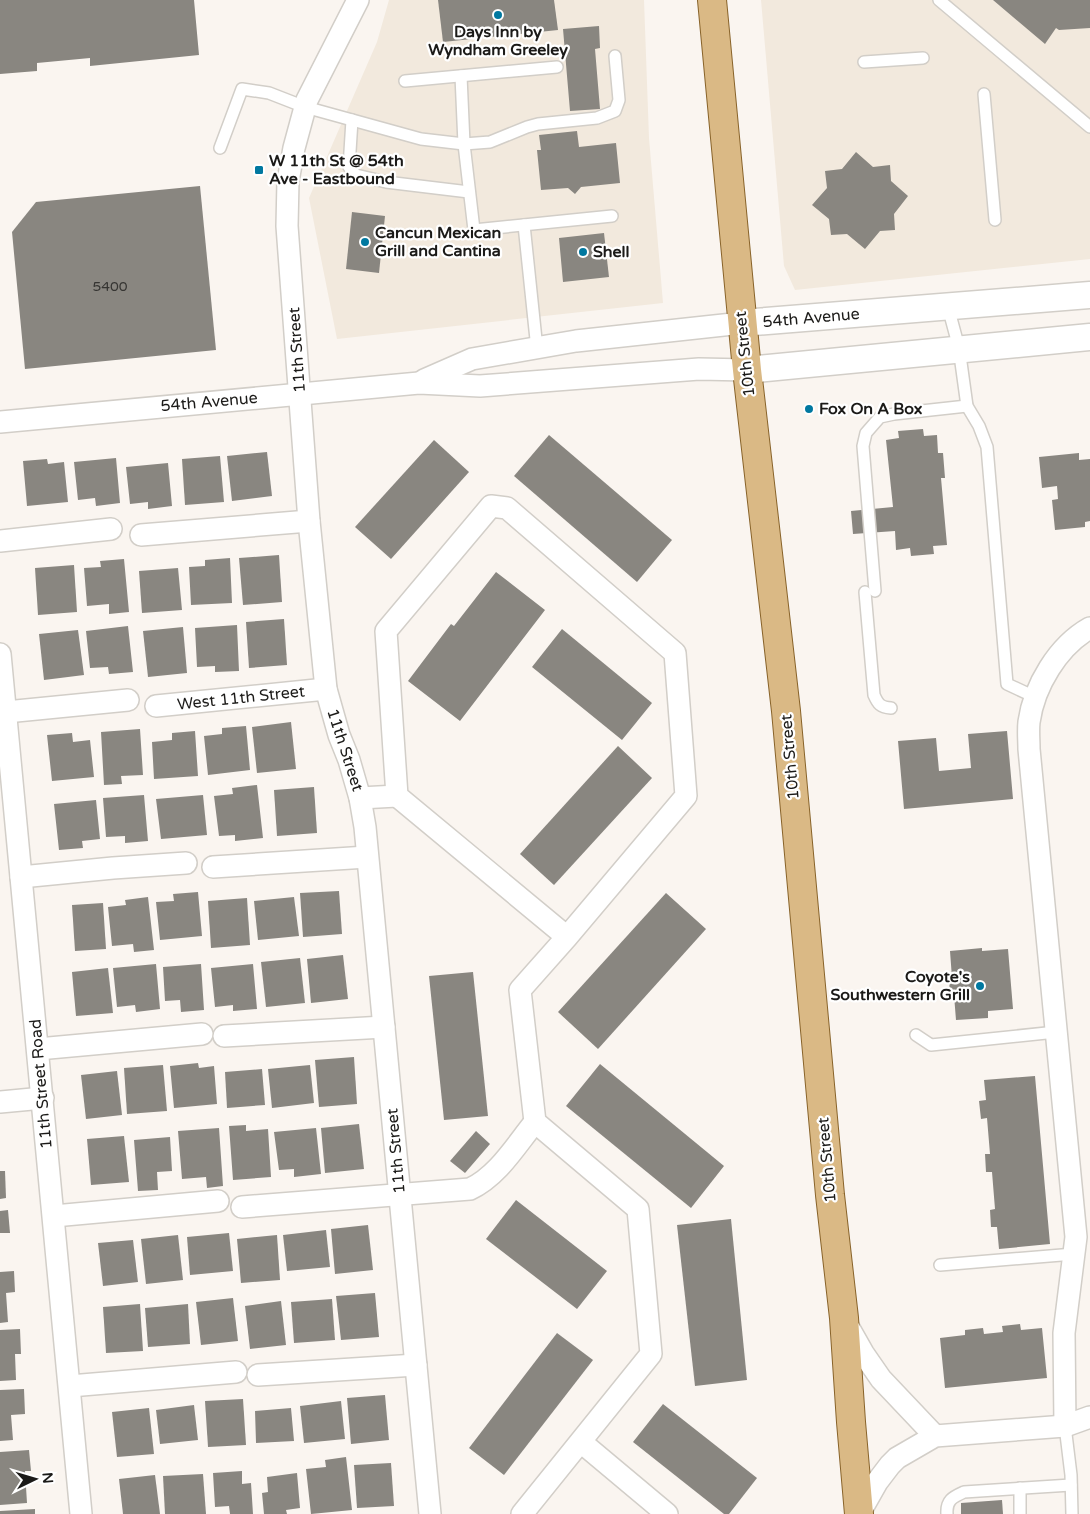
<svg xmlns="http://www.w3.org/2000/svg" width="1090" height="1514" font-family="'Varela Round',sans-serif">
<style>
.built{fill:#f2e9dd}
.building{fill:#898680}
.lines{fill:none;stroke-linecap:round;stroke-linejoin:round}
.service-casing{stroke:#d2cec8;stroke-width:14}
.minor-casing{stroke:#d2cec8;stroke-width:24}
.tertiary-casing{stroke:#d2cec8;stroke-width:29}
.primary-casing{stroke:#88632a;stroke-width:30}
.service{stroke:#fff;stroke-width:11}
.minor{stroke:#fff;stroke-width:21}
.tertiary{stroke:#fff;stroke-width:26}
.primary{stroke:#dab985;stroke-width:28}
.poi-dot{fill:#0078a0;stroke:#fff;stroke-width:2}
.labels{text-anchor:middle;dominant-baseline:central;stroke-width:4.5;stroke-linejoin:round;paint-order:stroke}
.number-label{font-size:14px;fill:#363532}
.poi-label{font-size:16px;font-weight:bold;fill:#1b1a18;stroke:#fff;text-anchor:start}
.street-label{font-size:16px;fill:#1b1a18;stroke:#fff}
</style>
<rect width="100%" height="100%" fill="#faf5f0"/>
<g class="built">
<path d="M389 0H644L649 138 663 303 337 339 309 198 377 42Z"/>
<path d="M761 0H1090V259L795 290 784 266Z"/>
</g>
<g class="building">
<path d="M0 0H194L199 55 90 66V58L37 63V71L0 74Z"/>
<path d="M438 0H554L558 30 443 42Z"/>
<path d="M993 0H1090V28L1059 30 1056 28 1045 44Z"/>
<path d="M599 26 600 48 595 49 600 109 570 111 563 29Z"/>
<path d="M577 131 579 147 616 143 620 183 581 187 575 194 568 188 541 190 537 150H541L539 135Z"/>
<path d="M856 152 873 167 890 165 891 181 908 196 894 214 895 230 880 231 865 249 847 234 831 235 829 219 812 205 827 188 825 171 842 169Z"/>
<path d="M200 186 216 350 25 369 12 232 36 202Z"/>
<path d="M352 212 385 216 379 273 346 269Z"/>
<path d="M604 233 609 277 563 282 559 238Z"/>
<path d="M923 429 924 436 937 435 938 453H943L945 478H941L947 545 933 546 934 554 911 556 910 548 896 550 895 531 853 534 851 511 893 507 886 440 899 438 898 431Z"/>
<path d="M549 435 672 540 637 582 514 476Z"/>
<path d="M434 440 469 472 391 559 355 527Z"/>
<path d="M267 452 272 496 232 501 227 456Z"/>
<path d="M1079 453V460L1090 459V521L1085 522V527L1055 530 1052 500 1058 499 1057 486 1042 488 1039 457Z"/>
<path d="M220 456 224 502 185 505 182 459Z"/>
<path d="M116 458 120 503 96 506 95 498 78 500 74 462Z"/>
<path d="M47 459 48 464 64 462 68 502 27 506 23 461Z"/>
<path d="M168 463 172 506 148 509V502L130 504 126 467Z"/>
<path d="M279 555 282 602 243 605 239 558Z"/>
<path d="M230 558 232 603 191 605 189 567 205 566V560Z"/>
<path d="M124 559 129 612 109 614V604L87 606 84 568 101 567 100 561Z"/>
<path d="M74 565 77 612 38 615 35 568Z"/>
<path d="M178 568 182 610 142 613 139 571Z"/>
<path d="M496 572 545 610 460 721 408 681 451 624 454 626Z"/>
<path d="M284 619 287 665 249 668 246 622Z"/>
<path d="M237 625 239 671 215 672V666L197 667 195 628Z"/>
<path d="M128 626 133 672 109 674 108 667 90 668 86 631Z"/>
<path d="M183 627 187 673 148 677 143 631Z"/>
<path d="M562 629 652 703 622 740 532 667Z"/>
<path d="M78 630 84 675 44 680 39 634Z"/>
<path d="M291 722 296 769 257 773 252 727Z"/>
<path d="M246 726 250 770 208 775 204 736 222 734V728Z"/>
<path d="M140 729 143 775 121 776 122 784 104 785 101 732Z"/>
<path d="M195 731 198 776 154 779 152 742 172 740V733Z"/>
<path d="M1007 731 1013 799 904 809 898 741 936 738 939 771 971 768 968 734Z"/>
<path d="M72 733 73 742 90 740 94 777 52 781 47 735Z"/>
<path d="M618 746 652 778 554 885 520 854Z"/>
<path d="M257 785 263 838 235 841V835L219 836 214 796 233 794 232 788Z"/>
<path d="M314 787 317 833 277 836 274 790Z"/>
<path d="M144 795 148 841 125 843V836L106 837 103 798Z"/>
<path d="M203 795 207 835 161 839 156 799Z"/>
<path d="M96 800 100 839 82 841 83 848 59 850 54 804Z"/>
<path d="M339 891 342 934 303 937 300 893Z"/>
<path d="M198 892 202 936 160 940 156 902 174 901 173 894Z"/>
<path d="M666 893 706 929 598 1049 558 1012Z"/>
<path d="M148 897 154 950 134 952 133 944 112 946 108 907 126 905 125 900Z"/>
<path d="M294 897 299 936 258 940 254 901Z"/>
<path d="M247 898 250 945 211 948 208 901Z"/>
<path d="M103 903 106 949 75 951 72 905Z"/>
<path d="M982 948V951L1008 949 1013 1009 988 1011V1018L956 1020 954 995H950L949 978H952L950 951Z"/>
<path d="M343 955 348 999 311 1003 307 959Z"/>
<path d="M300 958 305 1003 266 1007 261 962Z"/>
<path d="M156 964 160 1009 136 1012 135 1005 117 1007 113 968Z"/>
<path d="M201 964 204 1010 181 1012 180 1000 165 1001 163 967Z"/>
<path d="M253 964 257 1009 233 1011V1005L215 1007 211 968Z"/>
<path d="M108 968 113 1013 76 1016 72 972Z"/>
<path d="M473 972 488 1116 444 1120 429 976Z"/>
<path d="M354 1057 357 1104 319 1107 315 1060Z"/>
<path d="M198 1063 199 1068 214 1066 217 1104 174 1108 170 1066Z"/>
<path d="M600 1064 724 1166 691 1208 566 1106Z"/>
<path d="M163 1065 167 1111 127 1114 124 1068Z"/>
<path d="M310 1065 314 1103 272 1108 268 1069Z"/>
<path d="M262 1069 265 1105 227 1108 225 1072Z"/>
<path d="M117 1071 122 1115 86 1119 81 1075Z"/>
<path d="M1035 1076 1050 1244 999 1249 997 1227H991L990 1210 995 1209 992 1172H986L985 1154H990L987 1118 981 1119 979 1101 986 1100 984 1080Z"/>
<path d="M359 1124 364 1169 325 1173 321 1128Z"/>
<path d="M246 1125V1131L268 1129 271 1177 233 1180 229 1126Z"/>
<path d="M219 1128 223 1186 207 1188 206 1177 182 1179 178 1131Z"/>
<path d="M316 1128 321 1174 294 1177V1169L279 1170 274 1132Z"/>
<path d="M476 1131 490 1144 465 1173 450 1161Z"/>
<path d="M124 1136 129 1182 91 1185 87 1139Z"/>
<path d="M170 1137 172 1171 157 1172 158 1190 138 1191 134 1140Z"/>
<path d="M0 1171H5L6 1198 0 1199Z"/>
<path d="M516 1200 607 1271 577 1309 486 1239Z"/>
<path d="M8 1210 10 1233H0V1211Z"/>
<path d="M731 1219 747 1380 695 1386 677 1225Z"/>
<path d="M368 1225 373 1270 335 1274 331 1229Z"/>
<path d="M326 1230 330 1267 287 1271 283 1235Z"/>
<path d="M229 1233 233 1271 190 1275 187 1237Z"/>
<path d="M178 1235 183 1280 146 1284 141 1239Z"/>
<path d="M277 1235 280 1280 241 1283 237 1239Z"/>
<path d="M133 1240 138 1282 103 1286 98 1243Z"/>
<path d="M14 1271 15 1292 6 1293 8 1322 0 1323V1272Z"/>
<path d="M375 1293 379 1337 341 1340 336 1296Z"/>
<path d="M233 1298 238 1341 201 1345 196 1302Z"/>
<path d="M332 1299 335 1340 294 1343 291 1302Z"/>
<path d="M281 1301 286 1345 250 1349 245 1306Z"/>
<path d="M140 1304 143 1351 106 1353 103 1307Z"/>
<path d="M188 1304 190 1344 148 1347 145 1308Z"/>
<path d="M1020 1324 1021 1330 1042 1328 1047 1378 945 1388 940 1338 965 1335V1330L983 1328 984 1334 1003 1332 1002 1326Z"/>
<path d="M20 1329 21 1354H15L16 1380 0 1381V1330Z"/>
<path d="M557 1333 593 1360 504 1475 469 1448Z"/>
<path d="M24 1389 25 1414 11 1415 13 1440 0 1441V1390Z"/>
<path d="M385 1395 389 1440 351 1444 347 1398Z"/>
<path d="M243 1399 246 1445 208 1447 205 1401Z"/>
<path d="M341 1401 345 1439 304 1443 300 1406Z"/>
<path d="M663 1404 757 1478 729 1514H724L633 1442Z"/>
<path d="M194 1405 198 1440 160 1444 156 1410Z"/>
<path d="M149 1408 154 1454 117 1457 112 1412Z"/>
<path d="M291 1408 294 1441 256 1443 255 1411Z"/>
<path d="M29 1450 31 1471H25L27 1503 0 1505V1452Z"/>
<path d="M346 1457 352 1510 311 1514 306 1469 326 1467 325 1460Z"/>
<path d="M391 1463 394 1506 357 1508 354 1465Z"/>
<path d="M242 1471V1484L251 1483 253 1514H230L229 1506 215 1507 213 1473Z"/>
<path d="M297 1473 300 1508 286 1510 287 1514H264L262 1493 268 1492 267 1477Z"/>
<path d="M203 1474 206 1514H165L163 1476Z"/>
<path d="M155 1475 160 1514H123L119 1479Z"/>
<path d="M1002 1500 1003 1514H961V1503Z"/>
<path d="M35 1509V1514H0V1511Z"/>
</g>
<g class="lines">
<defs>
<g id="service">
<path d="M939 0 1090 127"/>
<path d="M864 62 923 58"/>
<path d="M461 76 464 144 474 230 612 216"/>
<path d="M405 81 557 67"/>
<path d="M984 94 995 220"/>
<path d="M352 120 349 167 356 175 386 182 469 192"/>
<path d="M220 148 242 89 269 93 305 107 421 139 464 144 490 142 527 127 538 124 597 118 615 111 619 100 615 56"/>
<path d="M524 225 537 349"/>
<path d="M948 307 959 348 967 406 979 426 987 447 1007 684 1035 697"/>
<path d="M875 591 863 446 866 433 880 417 894 414 967 406"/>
<path d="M865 592 874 695C878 704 880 707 891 708"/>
<path d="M916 1035 931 1045 1056 1032"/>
<path d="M940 1265 1074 1254"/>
<path d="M1065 1426 1071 1475 1072 1514"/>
<path d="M1020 1488V1514"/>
<path d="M947 1514C946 1500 953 1497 964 1492L1071 1485"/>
</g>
<g id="minor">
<path d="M358 0 307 100 294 148 288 181 287 226 309 521 326 689 339 735 349 760 360 798 365 827 430 1514"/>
<path d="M424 380 472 359 576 341 742 323"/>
<path d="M0 422 419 383 480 386 699 369 747 370"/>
<path d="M141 535 309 521"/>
<path d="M0 541 111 529"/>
<path d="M0 654 81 1514"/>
<path d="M156 706 326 689"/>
<path d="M6 712 128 700"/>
<path d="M360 798 397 796"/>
<path d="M213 867 367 857"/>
<path d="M21 877 113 868 186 863"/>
<path d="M224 1036 384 1027"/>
<path d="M38 1049 202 1034"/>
<path d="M0 1102 43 1098"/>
<path d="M242 1207 470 1189C498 1176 516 1145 535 1122"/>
<path d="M54 1216 218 1201"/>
<path d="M846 1323 863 1353 881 1379 935 1436"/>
<path d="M258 1375 416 1365"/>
<path d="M70 1386 236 1372"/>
<path d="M1065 1426 1064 1333 1076 1237 1029 749C1029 740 1028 731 1029 722 1034 686 1058 646 1090 628"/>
<path d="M581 1442 667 1514"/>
<path d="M522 1514 651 1354 638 1209 535 1122 520 990 567 937 686 796 675 653 507 508 491 506 386 631 397 796 567 937"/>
<path d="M859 1514 877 1482 890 1465 897 1458 935 1436 1065 1426 1090 1417"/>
</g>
<g id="tertiary">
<path d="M742 323 1090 295"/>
<path d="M747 370 1090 337"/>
</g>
<path id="primary" d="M712 0 747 370 786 711 830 1195 844 1318 851 1422 859 1514"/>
</defs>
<use href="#service" class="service-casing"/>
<use href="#minor" class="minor-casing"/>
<use href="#tertiary" class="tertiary-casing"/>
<use href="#primary" class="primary-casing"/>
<use href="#service" class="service"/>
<use href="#minor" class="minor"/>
<use href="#tertiary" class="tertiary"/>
<use href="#primary" class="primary"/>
</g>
<g class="poi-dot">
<circle cx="498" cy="15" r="5"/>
<rect x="254" y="165" width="10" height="10" rx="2.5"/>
<circle cx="365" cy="242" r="5"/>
<circle cx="583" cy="252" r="5"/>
<circle cx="809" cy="409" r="5"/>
<circle cx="980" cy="986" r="5"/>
</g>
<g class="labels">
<g class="number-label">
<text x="110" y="286">5400</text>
</g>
<g class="poi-label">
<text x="498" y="32" text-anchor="middle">Days Inn by<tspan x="498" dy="18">Wyndham Greeley</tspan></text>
<text x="269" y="161">W 11th St @ 54th<tspan x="269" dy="18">Ave - Eastbound</tspan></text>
<text x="375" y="233">Cancun Mexican<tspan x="375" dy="18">Grill and Cantina</tspan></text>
<text x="593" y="252">Shell</text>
<text x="819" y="409">Fox On A Box</text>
<text x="970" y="977" text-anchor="end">Coyote's<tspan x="970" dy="18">Southwestern Grill</tspan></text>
</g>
<g class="street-label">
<text transform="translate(811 318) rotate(-5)">54th Avenue</text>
<text transform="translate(297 350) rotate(-94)">11th Street</text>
<text transform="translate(745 354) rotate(-96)">10th Street</text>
<text transform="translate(209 402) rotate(-5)">54th Avenue</text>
<text transform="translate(241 698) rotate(-6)">West 11th Street</text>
<text transform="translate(345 750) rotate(72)">11th Street</text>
<text transform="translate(790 757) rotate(-95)">10th Street</text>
<text transform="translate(41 1084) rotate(-95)">11th Street Road</text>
<text transform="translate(396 1151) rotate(-95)">11th Street</text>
<text transform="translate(827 1160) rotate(-95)">10th Street</text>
</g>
</g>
<g transform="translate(35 1479) rotate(85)" stroke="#ffffff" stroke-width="4" paint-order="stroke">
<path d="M0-4L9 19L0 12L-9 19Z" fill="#1b1a18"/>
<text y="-8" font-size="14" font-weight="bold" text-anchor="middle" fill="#1b1a18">N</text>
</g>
</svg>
